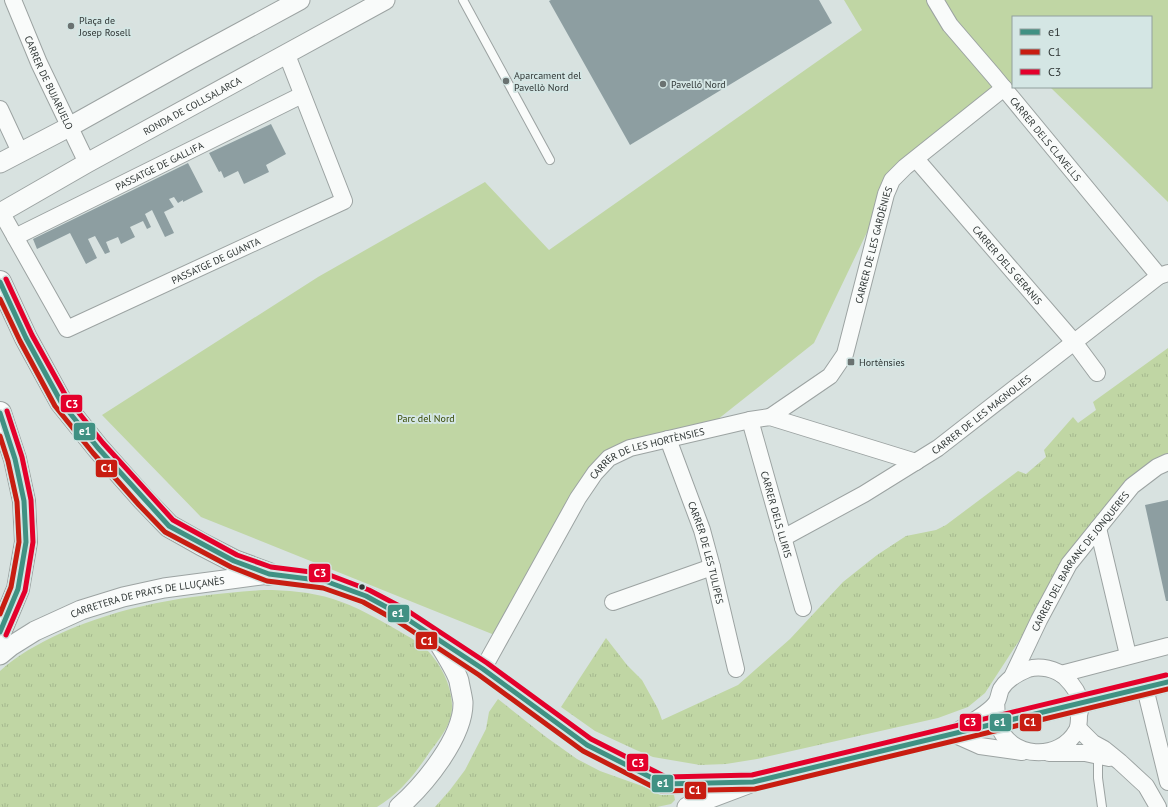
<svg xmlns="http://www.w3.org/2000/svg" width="1168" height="807" font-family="'PT Sans',sans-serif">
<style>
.grass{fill:url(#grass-tufts)}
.park{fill:#c0d6a4}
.building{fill:#8d9ea1}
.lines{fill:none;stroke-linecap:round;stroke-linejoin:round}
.service-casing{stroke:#9ca3a2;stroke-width:10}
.minor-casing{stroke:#9ca3a2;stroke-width:18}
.tertiary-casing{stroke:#9ca3a2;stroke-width:21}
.secondary-casing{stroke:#9ca3a2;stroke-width:24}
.service{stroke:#f9fbfa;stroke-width:8}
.minor{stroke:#f9fbfa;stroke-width:16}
.tertiary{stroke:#f9fbfa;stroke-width:19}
.secondary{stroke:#f9fbfa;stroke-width:22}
.bus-1-casing{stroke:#d4e6e4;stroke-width:8}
.bus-2-casing{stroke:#d4e6e4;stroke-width:8}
.bus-3-casing{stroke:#d4e6e4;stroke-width:8}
.bus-1{stroke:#409183;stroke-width:5}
.bus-2{stroke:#c81d11;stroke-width:5}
.bus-3{stroke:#e4002b;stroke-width:5}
.poi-dot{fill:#6a7271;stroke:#d4e6e4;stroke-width:1.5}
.bus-dot{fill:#2f3635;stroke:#d4e6e4;stroke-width:1.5}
.labels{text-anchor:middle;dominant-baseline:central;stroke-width:4;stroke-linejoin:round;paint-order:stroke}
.poi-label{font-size:10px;fill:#2f3635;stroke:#d4e6e4;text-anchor:start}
.street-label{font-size:10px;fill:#2f3635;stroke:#d4e6e4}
.park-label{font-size:10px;fill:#354700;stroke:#d4e6e4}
.line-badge{stroke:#d4e6e4;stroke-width:1.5}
.badge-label{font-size:11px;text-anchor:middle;font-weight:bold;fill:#fff}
</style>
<defs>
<pattern id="grass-tufts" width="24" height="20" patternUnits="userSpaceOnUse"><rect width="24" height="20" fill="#c0d6a4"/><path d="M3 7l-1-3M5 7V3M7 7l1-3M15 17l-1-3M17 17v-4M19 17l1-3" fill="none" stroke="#a5b88e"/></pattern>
</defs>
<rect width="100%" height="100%" fill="#d8e2e0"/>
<g class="grass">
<path d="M1168 348V462L1157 467 1069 564 985 693 968 707 938 718 757 759 726 764 700 765 653 757 636 750 595 731 561 707 606 638 627 665 642 680 658 709 662 720 738 685 790 639 843 582 877 555 906 536 936 530 946 525 1018 471 1026 474 1046 457 1044 450 1073 417 1078 423 1096 410 1093 402Z"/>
<path d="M264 590C287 590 311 592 333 599 356 606 378 619 399 631 409 637 419 642 427 650 442 665 456 693 451 716 448 729 437 742 429 753 415 774 399 794 377 807H0V671C17 655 38 644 59 634 126 604 191 595 264 590Z"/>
<path d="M498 699 546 737 577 759 600 771 656 791 674 795 675 800 671 804 657 807H435L450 790 465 770 486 729 489 712Z"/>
</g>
<path class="park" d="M844 0H1168V202L1050 87H1151V17H1013V87H1014L892 180 814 343 703 431 603 464 502 638 201 517 102 415 318 277 485 182 549 250 862 30Z"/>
<g class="building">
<path d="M551 0H819L832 23 630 145 549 1Z"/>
<path d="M271 124 286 154 266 165 269 172 244 184 238 171 224 178 221 171 219 172 209 153Z"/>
<path d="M188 163 203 192 183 202V200L178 203 174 197 169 199 174 207 164 212 174 233 165 237 152 210 145 214 151 227 147 229 143 221 130 227 135 237 121 244 118 237 106 242 110 252 105 254 95 236 88 239 97 258 86 264 70 233 37 249 33 239Z"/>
<path d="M1168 500V601H1166L1145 505Z"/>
</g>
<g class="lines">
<defs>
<g id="service">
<path d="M463 0 550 160"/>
<path d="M1098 755V778L1102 807"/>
</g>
<g id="minor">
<path id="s1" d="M13 0 39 63 87 163"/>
<path id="s2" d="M935 0 950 25 993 75 1159 276"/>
<path d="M0 109 20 152"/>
<path id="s3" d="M916 159 1074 342 1097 373"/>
<path id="s4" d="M1 212 67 329 344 201 287 55"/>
<path id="s5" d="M15 237 302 95"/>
<path id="s6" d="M770 417 830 376 845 354 886 194 892 180 905 167 1004 88"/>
<path id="s7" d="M750 420 803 608"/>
<path id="s8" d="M668 439 702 530 712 567 736 669"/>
<path d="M1098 528 1128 655"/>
<path id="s9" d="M783 538 864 494 938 448 1159 276 1168 273"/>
<path d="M613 602 712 567"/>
<path id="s10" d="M483 669 578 498 595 473 609 458 630 448 750 420 770 417 916 462"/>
<path d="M1061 674 1168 646"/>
<path id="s11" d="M1012 677 1039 620 1069 564 1132 486 1157 467 1168 462"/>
<path d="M1145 688 1168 782"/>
<path d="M1078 728 1093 743 1104 749 1120 762 1146 786 1158 807"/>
<path d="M959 730C970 723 989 713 996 703 999 699 999 693 1001 689 1007 679 1018 673 1028 669 1040 665 1056 669 1065 677 1072 684 1079 693 1081 703 1081 706 1080 711 1079 715 1079 720 1079 726 1077 730 1060 762 1009 759 998 724 996 718 997 709 996 703"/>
<path d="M953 734 980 746 1022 752"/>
<path d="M1049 753H1085L1109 758"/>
</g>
<g id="tertiary">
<path d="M0 163 69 127 189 60 300 0"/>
<path id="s12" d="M0 213 87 163 385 0"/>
<path id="s13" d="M0 655 11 646 35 631 81 610 123 597 164 588 269 574 325 581 366 596 401 615 483 669 587 745 664 784 753 782"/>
<path d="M399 807C424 785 464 737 463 702 462 695 460 687 459 681 456 670 443 651 437 640"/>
<path d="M687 807 753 782 1168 682"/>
</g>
<g id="secondary">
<path d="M0 282 26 338 61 402 98 448 144 500 169 526 201 544 234 561 269 574"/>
<path d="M0 413 15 459 24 501 26 542 18 589 0 632"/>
</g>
</defs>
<use href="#service" class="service-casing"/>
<use href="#minor" class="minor-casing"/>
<use href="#tertiary" class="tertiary-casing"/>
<use href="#secondary" class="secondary-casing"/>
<use href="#service" class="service"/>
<use href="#minor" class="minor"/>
<use href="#tertiary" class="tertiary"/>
<use href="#secondary" class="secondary"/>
<defs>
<g id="bus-1">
<path d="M0 282 26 338 61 402 98 448 169 526 234 561 269 574 325 581 366 596 401 615 483 669 587 745 664 784 753 782 1168 682"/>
<path d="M0 413 15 459 24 501 26 542 18 589 0 632"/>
</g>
<g id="bus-2">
<path d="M0 299 20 341 55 406 93 453 139 505 165 532 231 567 267 581 323 588 363 602 397 621 479 675 583 751 661 791 755 789 1168 689"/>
<path d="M0 436 8 461 17 502 19 542 11 587 0 614"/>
</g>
<g id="bus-3">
<path d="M6 279 32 335 67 398 103 443 173 520 237 555 271 567 327 574 369 590 405 609 487 663 591 739 666 777 752 775 1166 675"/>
<path d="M6 635 25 591 33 542 31 500 22 457 7 411"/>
</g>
</defs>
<use href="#bus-1" class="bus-1-casing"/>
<use href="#bus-2" class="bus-2-casing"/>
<use href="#bus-3" class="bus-3-casing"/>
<use href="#bus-1" class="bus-1"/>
<use href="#bus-2" class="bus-2"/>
<use href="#bus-3" class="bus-3"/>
</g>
<g class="poi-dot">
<circle cx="71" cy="26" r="4"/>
<circle cx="506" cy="81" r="4"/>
<circle cx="663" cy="84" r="4"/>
<rect x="847" y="358" width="8" height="8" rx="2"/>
</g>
<circle class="bus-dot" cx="362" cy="587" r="3.5"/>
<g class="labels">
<g class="poi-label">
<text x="79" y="20">Plaça de<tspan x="79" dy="12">Josep Rosell</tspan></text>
<text x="514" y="75">Aparcament del<tspan x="514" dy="12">Pavellò Nord</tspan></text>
<text x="671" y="84">Pavelló Nord</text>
<text x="859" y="362">Hortènsies</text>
</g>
<g class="street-label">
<text stroke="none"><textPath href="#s1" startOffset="90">CARRER DE BUJARUELO</textPath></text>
<text stroke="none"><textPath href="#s12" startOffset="220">RONDA DE COLLSALARCA</textPath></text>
<text stroke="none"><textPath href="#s2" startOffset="178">CARRER DELS CLAVELLS</textPath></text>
<text stroke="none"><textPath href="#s5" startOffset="161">PASSATGE DE GALLIFA</textPath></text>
<text stroke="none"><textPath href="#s6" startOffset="212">CARRER DE LES GARDÈNIES</textPath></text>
<text stroke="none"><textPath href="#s4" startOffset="298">PASSATGE DE GUANTA</textPath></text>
<text stroke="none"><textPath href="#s3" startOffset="140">CARRER DELS GERANIS</textPath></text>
<text stroke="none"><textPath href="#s9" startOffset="234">CARRER DE LES MAGNOLIES</textPath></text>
<text stroke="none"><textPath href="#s10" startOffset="283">CARRER DE LES HORTÈNSIES</textPath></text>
<text stroke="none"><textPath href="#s7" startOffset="98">CARRER DELS LLIRIS</textPath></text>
<text stroke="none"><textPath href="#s8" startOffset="120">CARRER DE LES TULIPES</textPath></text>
<text stroke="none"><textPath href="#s11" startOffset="135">CARRER DEL BARRANC DE JONQUERES</textPath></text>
<text stroke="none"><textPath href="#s13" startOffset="161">CARRETERA DE PRATS DE LLUÇANÈS</textPath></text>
</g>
<g class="park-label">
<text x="426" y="418">Parc del Nord</text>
</g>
</g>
<g class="line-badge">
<rect x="60" y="394" width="23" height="19" rx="4" fill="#e4002b"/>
<rect x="73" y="422" width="23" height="19" rx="4" fill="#409183"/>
<rect x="95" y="459" width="23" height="19" rx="4" fill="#c81d11"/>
<rect x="308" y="563" width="23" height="20" rx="4" fill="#e4002b"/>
<rect x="387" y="604" width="23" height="19" rx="4" fill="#409183"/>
<rect x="415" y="631" width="23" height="19" rx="4" fill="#c81d11"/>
<rect x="959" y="713" width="23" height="19" rx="4" fill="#e4002b"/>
<rect x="1019" y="713" width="23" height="19" rx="4" fill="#c81d11"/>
<rect x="989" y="713" width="23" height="19" rx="4" fill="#409183"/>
<rect x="626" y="753" width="23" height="19" rx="4" fill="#e4002b"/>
<rect x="651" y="774" width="23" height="19" rx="4" fill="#409183"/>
<rect x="684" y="781" width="23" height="19" rx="4" fill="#c81d11"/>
</g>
<g class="badge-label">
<text x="72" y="408">C3</text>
<text x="85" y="435">e1</text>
<text x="107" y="472">C1</text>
<text x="320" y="577">C3</text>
<text x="398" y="617">e1</text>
<text x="427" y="645">C1</text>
<text x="970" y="726">C3</text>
<text x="1030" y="726">C1</text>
<text x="1000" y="726">e1</text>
<text x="638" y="767">C3</text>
<text x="663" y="787">e1</text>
<text x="695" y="794">C1</text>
</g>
<rect x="1012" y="16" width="140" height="72" fill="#d4e6e4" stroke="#92a09e"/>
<rect x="1020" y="29" width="20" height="6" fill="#409183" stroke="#92a09e"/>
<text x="1048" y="36" font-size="12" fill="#2f3635">e1</text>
<rect x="1020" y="49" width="20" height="6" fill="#c81d11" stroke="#92a09e"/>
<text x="1048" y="56" font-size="12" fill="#2f3635">C1</text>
<rect x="1020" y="69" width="20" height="6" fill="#e4002b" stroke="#92a09e"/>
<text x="1048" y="76" font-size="12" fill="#2f3635">C3</text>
</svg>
